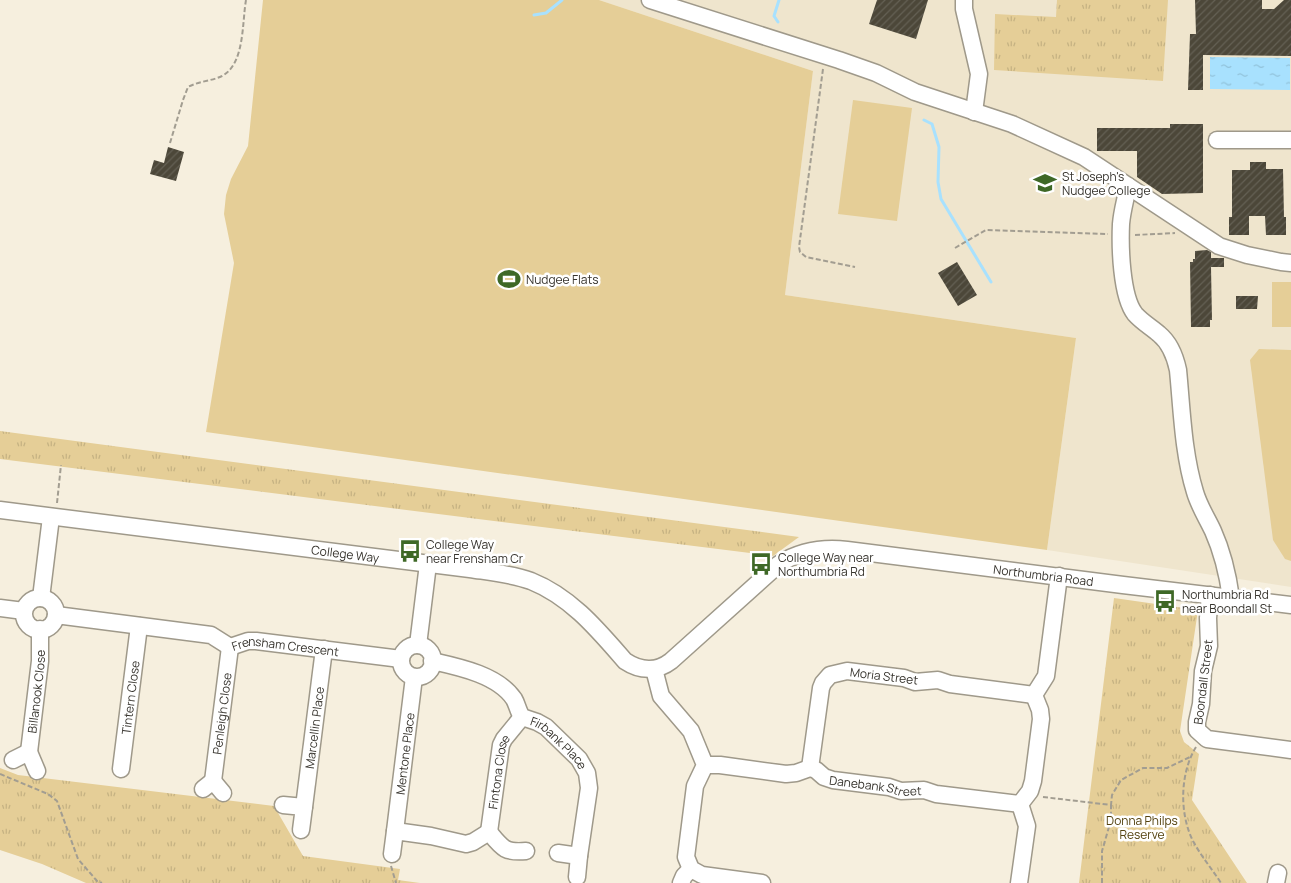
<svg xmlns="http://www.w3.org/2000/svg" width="1291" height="883" font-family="Manrope,sans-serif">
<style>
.built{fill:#efe5cd}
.grass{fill:#e5ce97}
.park{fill:url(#park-tufts)}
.water{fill:url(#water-ripples)}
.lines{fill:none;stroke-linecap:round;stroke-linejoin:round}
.stream{stroke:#a8e1fe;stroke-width:3}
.building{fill:url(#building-hatch)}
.minor-casing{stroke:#9f998a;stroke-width:19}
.path{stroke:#a29d91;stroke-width:2;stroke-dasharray:5 2.5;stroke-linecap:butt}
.minor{stroke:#fff;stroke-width:16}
.labels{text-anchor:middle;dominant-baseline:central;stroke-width:5;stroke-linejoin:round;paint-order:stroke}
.poi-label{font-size:12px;fill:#38352f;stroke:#fff;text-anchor:start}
.street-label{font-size:12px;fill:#38352f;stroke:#fff}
.park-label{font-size:12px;fill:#54420f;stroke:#fff}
</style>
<defs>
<pattern id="park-tufts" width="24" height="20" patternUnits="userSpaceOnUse" patternTransform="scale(1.25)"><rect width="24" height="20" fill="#e5ce97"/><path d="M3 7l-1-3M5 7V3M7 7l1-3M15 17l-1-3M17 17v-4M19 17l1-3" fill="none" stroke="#c5b282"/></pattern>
<pattern id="water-ripples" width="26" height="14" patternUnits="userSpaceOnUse" patternTransform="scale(1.25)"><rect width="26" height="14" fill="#a8e1fe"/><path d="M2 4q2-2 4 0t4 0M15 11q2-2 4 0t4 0" fill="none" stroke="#91c2da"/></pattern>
<pattern id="building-hatch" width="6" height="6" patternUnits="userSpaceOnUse" patternTransform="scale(1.25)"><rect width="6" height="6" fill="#4c4739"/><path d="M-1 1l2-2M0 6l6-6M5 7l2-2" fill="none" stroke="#646054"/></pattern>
</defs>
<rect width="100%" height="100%" fill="#f6efde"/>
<path class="built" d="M599 0H1291V587L1047 550 1076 338 785 295 813 71Z"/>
<g class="grass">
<path d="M263 0H599L813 71 785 295 1076 338 1047 550 206 432 234 263 224 214 226 195 231 179 248 146Z"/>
<path d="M853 100 912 108 897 221 838 214Z"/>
<rect x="1272" y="282" width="19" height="45"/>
<path d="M1259 349 1291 350V561L1285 559 1273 540 1250 360Z"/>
</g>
<g class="park">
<path d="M1057 0H1168L1163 81 994 70 995 14 1056 17Z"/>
<path d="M0 431 799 537 773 556 0 459Z"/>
<path d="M1114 598 1198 610 1180 731 1184 742 1199 754 1192 800 1247 883H1079Z"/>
<path d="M0 768 18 775 274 806 303 856 400 869 398 880 420 883H86L42 864 0 850Z"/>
</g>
<path class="water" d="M1210 57 1290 58V90L1210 89Z"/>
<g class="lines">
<g class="stream">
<path d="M534 15 546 13 562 0"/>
<path d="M778 22 774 16 779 0"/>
<path d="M924 120 932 124 939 147 938 182 941 199 991 282"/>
</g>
</g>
<g class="building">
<path d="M877 0H928L916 39 869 24Z"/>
<path d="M1195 0H1262V9H1274L1284 0H1291V56L1203 55V90H1188L1190 34H1196Z"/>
<path d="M1170 124H1203V193L1162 194 1137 177V151H1097V128H1170Z"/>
<path d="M168 147 184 152 176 181 150 174 154 160 164 163Z"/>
<path d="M1250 162H1266V169H1283L1284 217H1286V235H1266L1265 216H1249V235H1229V217H1232V170H1250Z"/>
<path d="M1207 250 1211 252V258H1224V267H1211L1212 320H1210V327H1191L1190 262H1193V259H1195V251Z"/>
<path d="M957 262 977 295 958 306 938 273Z"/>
<path d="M1236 296H1258L1257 309H1236Z"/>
</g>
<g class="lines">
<defs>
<g id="minor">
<path d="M650 0 839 60 876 73 915 92 1012 124 1084 157 1219 246 1247 255 1281 262 1291 263"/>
<path d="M964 0V9L979 74 974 112"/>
<path d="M1217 140H1291"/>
<path d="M1128 186C1126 198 1122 211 1121 224 1120 246 1121 296 1135 314 1142 322 1151 327 1159 334 1170 343 1175 356 1178 370 1182 411 1183 453 1195 492 1199 506 1207 518 1213 531 1222 551 1228 576 1231 598"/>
<path id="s1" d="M0 510 470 569C490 572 512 574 531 581 571 597 598 630 625 661 640 671 657 672 671 661L779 564C800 551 822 547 847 550L1123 585 1291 605"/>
<path d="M1210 595 1208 618 1209 646 1203 671 1201 704 1197 722V730L1207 739 1291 750"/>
<path d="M41 598 51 517"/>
<circle cx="40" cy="614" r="16"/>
<path d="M0 608 24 611"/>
<path id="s2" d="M56 615 211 635 230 647 248 641H256L401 659"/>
<path d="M418 645 428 564"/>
<circle cx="417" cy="661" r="16"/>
<path id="s3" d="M432 661C459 667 498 675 514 699 517 704 518 711 522 717L537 722 546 727 579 759 587 773 589 788 579 856"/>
<path d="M654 669 661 696 691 731 705 765 695 786 686 857 691 869 702 875 762 883"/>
<path id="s4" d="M29 752 40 661V629"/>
<path d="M13 760 29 752 37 771"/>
<path id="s5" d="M705 765H720L786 774 796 773 810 768 816 770 824 777 833 780 889 787 901 791 924 790 936 794 1020 804"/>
<path d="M810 768 821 688 823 683 830 675 847 671 904 678 915 682 938 680 950 684 1034 695"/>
<path id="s6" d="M121 769 139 626"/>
<path id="s7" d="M213 781 230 647"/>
<path d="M203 789 213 781 223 793"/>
<path d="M283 805 304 807 301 830"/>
<path id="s8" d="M304 807 324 649"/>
<path id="s9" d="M395 831 414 677"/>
<path id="s10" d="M489 832 501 745 504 739 522 717"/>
<path d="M558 853 579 856 577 877"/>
<path d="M392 854 395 831 431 836 466 844 473 842 489 832C502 848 505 853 526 851"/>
<path d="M681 883 684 876 691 869"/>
<path d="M1019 883 1027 826 1020 804 1030 791 1033 781 1041 719 1040 710 1034 695 1046 676 1059 576"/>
<path d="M1276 883 1278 873"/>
</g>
</defs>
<use href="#minor" class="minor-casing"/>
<g class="path">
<path d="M823 69 799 247 800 252 806 257 855 267"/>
<path d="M170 143 183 100 188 87C199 81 212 81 222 76 245 64 242 22 246 0"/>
<path d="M1135 235 1175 233"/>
<path d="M955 248 986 230 1108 234"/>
<path d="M57 503 61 465"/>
<path d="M1196 747C1180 773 1179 813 1193 841 1201 856 1212 869 1221 883"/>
<path d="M0 774 48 794 57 801 78 859 97 881 102 883"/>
<path d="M1043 797 1111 805 1112 795 1121 780 1143 768H1167L1190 757"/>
<path d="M391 866 396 883"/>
<path d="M1102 883V851L1111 820V805"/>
</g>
<use href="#minor" class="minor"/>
</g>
<defs>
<symbol id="school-bare" viewBox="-9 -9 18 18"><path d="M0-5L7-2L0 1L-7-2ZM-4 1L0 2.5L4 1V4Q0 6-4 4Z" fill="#3e6826" stroke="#fff" stroke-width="2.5" paint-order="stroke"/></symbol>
<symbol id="stadium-bare" viewBox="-9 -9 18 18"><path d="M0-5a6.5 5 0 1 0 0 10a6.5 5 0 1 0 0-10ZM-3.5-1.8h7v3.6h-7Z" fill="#3e6826" stroke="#fff" stroke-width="2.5" paint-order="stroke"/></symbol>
<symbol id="bus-bare" viewBox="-9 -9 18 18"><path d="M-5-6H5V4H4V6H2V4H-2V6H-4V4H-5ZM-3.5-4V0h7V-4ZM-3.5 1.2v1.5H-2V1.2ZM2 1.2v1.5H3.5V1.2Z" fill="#3e6826" stroke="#fff" stroke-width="2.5" paint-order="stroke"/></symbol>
</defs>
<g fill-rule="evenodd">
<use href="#school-bare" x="1029" y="167" width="32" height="32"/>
<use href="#stadium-bare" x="493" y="263" width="32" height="32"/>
<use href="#bus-bare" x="394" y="535" width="32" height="32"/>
<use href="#bus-bare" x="745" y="548" width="32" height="32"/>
<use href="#bus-bare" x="1149" y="585" width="32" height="32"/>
</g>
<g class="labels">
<g class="poi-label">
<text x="1062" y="176">St Joseph's<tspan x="1062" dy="14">Nudgee College</tspan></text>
<text x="526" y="279">Nudgee Flats</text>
<text x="426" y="544">College Way<tspan x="426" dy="14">near Frensham Cr</tspan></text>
<text x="778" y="557">College Way near<tspan x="778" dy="14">Northumbria Rd</tspan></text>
<text x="1182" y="594">Northumbria Rd<tspan x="1182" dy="14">near Boondall St</tspan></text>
</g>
<g class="street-label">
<text stroke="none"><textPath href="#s1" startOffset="348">College Way</textPath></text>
<text stroke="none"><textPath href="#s1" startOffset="1124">Northumbria Road</textPath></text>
<text stroke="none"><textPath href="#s2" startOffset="235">Frensham Crescent</textPath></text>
<text transform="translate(884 676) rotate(7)">Moria Street</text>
<text transform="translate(1203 682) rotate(-83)">Boondall Street</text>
<text stroke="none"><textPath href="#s4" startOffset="61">Billanook Close</textPath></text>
<text stroke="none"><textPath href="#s6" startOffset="72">Tintern Close</textPath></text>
<text stroke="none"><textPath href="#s7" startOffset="68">Penleigh Close</textPath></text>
<text stroke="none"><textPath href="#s8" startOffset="80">Marcellin Place</textPath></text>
<text stroke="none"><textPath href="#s3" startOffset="158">Firbank Place</textPath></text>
<text stroke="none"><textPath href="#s9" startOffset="78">Mentone Place</textPath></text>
<text stroke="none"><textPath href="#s10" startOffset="61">Fintona Close</textPath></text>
<text stroke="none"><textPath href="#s5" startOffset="176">Danebank Street</textPath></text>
</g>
<g class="park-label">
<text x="1142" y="820">Donna Philps<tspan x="1142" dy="14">Reserve</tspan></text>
</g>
</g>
</svg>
